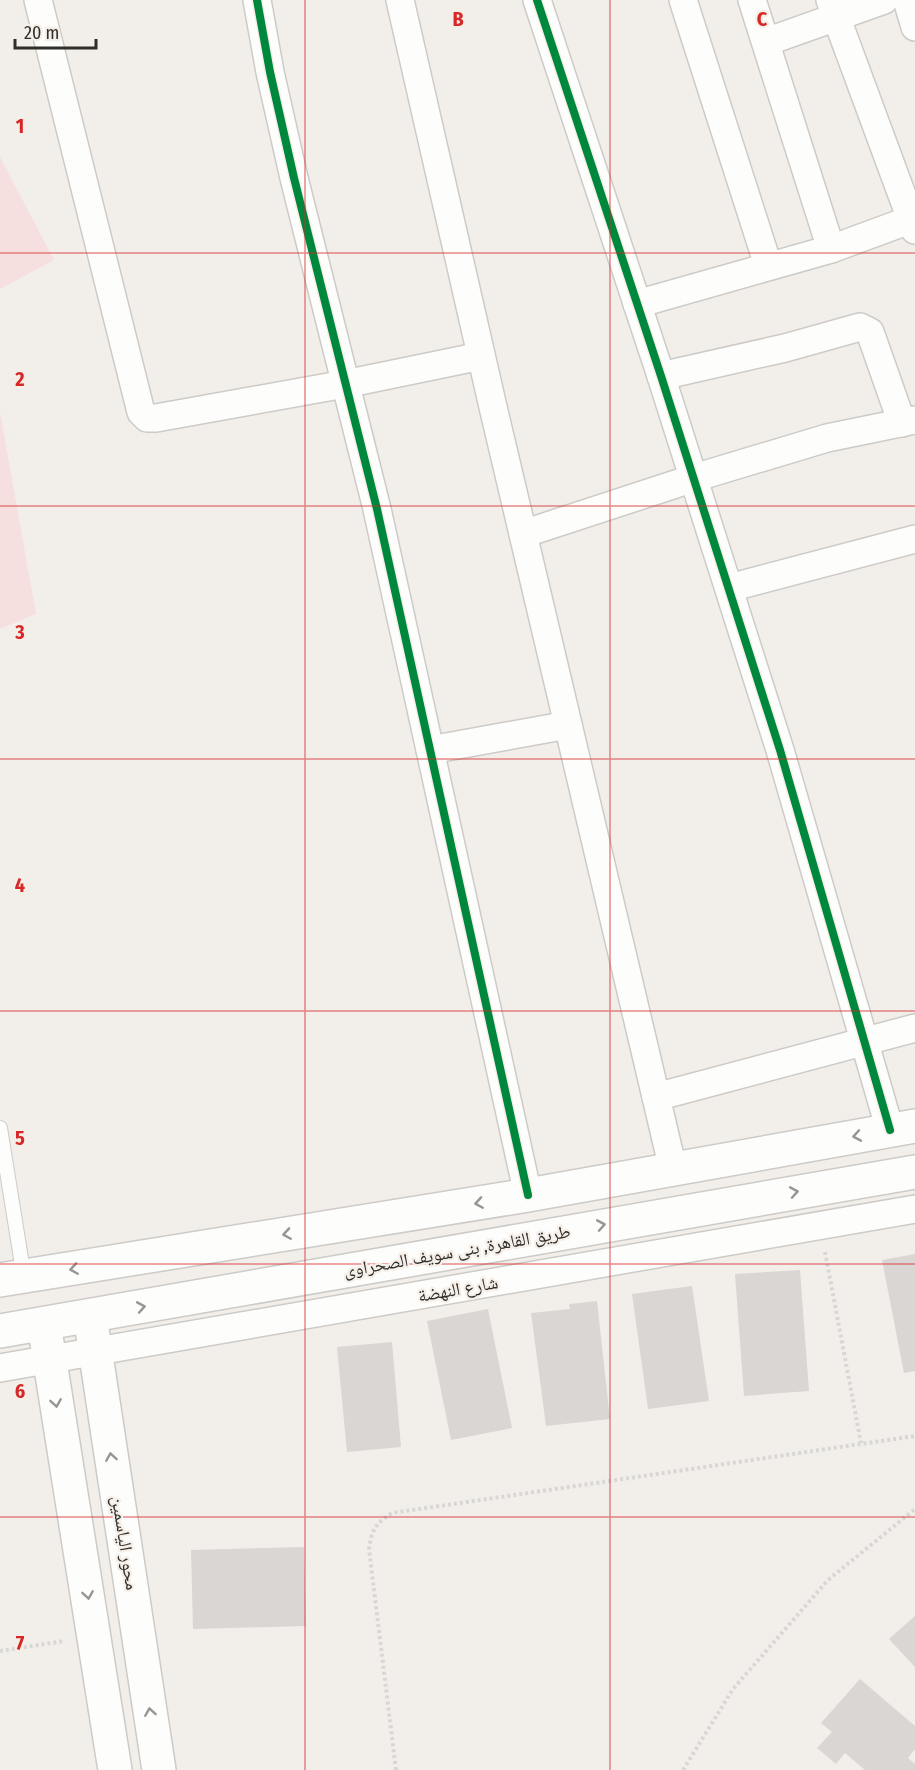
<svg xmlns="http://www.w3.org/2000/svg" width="915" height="1770" font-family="'Fira Sans Condensed','Noto Naskh Arabic',sans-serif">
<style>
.green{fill:#f5e0df}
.building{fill:#d9d6d3}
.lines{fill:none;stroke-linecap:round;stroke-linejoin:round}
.lane-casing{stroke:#cdcbc7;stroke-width:16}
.street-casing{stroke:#cdcbc7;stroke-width:30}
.secondary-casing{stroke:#cdcbc7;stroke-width:36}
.primary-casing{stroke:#cdcbc7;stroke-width:36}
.path{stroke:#d8d7d6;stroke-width:4;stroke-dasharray:3 3;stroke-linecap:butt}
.lane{stroke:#fdfdfc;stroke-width:14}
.street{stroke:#fdfdfc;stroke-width:27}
.secondary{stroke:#fdfdfc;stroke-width:33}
.primary{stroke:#fdfdfc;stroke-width:33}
.cycleway-casing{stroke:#f5efe8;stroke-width:11}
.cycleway{stroke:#00873e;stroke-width:8}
.oneway{stroke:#969694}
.grid{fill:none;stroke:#d62828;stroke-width:1.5;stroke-opacity:0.55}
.labels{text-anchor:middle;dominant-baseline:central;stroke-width:4.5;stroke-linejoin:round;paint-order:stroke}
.street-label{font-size:18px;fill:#302e2b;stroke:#f5efe8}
.grid-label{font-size:20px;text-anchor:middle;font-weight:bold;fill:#d62828;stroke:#f5efe8;stroke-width:4.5;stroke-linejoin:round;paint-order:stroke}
</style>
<rect width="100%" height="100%" fill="#f2efeb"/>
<g class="green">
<path d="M0 157 54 260 0 289Z"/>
<path d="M0 412 36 614 0 629Z"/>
</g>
<g class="building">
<path d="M915 1254V1371L904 1373 882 1260Z"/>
<path d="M800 1270 809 1391 744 1396 735 1274Z"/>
<path d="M692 1286 709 1401 648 1409 632 1294Z"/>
<path d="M597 1301 610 1419 546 1426 531 1313 570 1309 569 1304Z"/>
<path d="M488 1309 512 1428 451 1440 427 1321Z"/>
<path d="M392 1342 401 1447 347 1452 337 1347Z"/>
<path d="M304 1547 306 1626 193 1629 191 1550Z"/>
<path d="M915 1616V1667L889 1639Z"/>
<path d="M860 1679 915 1726V1749L908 1758 915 1764V1770H865L845 1753 836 1764 817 1748 832 1732 821 1723Z"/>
</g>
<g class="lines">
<defs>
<path id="lane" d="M0 1128 24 1277"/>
<g id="street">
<path d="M38 0 141 412 147 418H156L345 384 481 356"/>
<path d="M257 0 270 72 294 178 377 509 528 1195"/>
<path d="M400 0 493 407 673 1169"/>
<path d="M537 0 661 376 780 750 890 1130"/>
<path d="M683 0 768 265"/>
<path d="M752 0 831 249"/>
<path d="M830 0 915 230"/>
<path d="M907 0 915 27"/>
<path d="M766 42 884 0"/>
<path d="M637 304 831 249 915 218"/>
<path d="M661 376 785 348 860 327 870 332 902 423"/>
<path d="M523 534 694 478 827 438 915 420"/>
<path d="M729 588 915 539"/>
<path d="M430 750 568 725"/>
<path d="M656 1097 915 1028"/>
<path d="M0 1368 915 1209"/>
</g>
<g id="secondary">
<path d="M90 1316 159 1770"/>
<path d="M44 1324 115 1770"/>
</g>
<g id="primary">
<path d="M0 1280 528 1195 915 1126"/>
<path d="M0 1331 915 1172"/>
</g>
</defs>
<use href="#lane" class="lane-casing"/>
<use href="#street" class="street-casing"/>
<use href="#secondary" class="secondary-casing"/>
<use href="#primary" class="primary-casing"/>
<g class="path">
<path d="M825 1252 861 1443"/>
<path d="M0 1651 64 1641"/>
<path d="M396 1770 369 1549C372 1529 375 1524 392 1513L915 1436"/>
<path d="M683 1770 733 1689 828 1580 915 1509"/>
</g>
<use href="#lane" class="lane"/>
<use href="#street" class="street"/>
<use href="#secondary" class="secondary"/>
<use href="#primary" class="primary"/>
<defs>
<g id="cycleway">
<path d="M257 0 270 72 294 178 377 509 528 1195"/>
<path d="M537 0 661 376 780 750 890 1130"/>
</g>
</defs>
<use href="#cycleway" class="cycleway-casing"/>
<use href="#cycleway" class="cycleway"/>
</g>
<defs><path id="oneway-chevron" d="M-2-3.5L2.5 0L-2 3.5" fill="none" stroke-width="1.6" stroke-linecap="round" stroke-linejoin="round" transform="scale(1.5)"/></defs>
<g class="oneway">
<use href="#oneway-chevron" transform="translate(857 1136) rotate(170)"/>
<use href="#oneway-chevron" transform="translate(794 1192) rotate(-10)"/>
<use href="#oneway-chevron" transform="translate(479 1203) rotate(171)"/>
<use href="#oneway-chevron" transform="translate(601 1225) rotate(-10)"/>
<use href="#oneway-chevron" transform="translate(287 1234) rotate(171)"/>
<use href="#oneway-chevron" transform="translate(74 1269) rotate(171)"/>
<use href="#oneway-chevron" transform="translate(141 1307) rotate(-10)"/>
<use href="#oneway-chevron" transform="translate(56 1403) rotate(81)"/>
<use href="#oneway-chevron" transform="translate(111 1457) rotate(-99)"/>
<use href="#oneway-chevron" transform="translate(88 1595) rotate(81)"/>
<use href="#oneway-chevron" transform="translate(150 1712) rotate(-99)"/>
</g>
<path class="grid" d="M305 0V1770M610 0V1770M0 253H915M0 506H915M0 759H915M0 1011H915M0 1264H915M0 1517H915"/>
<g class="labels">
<g class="street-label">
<text transform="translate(457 1251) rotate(-10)">طريق القاهرة, بنى سويف الصحراوى</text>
<text transform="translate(458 1289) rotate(-10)">شارع النهضة</text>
<text transform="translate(125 1543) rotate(81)">محور الياسمين</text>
</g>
</g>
<g class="grid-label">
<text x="458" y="26">B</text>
<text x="762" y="26">C</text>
<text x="20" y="133">1</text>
<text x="20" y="386">2</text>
<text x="20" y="639">3</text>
<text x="20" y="892">4</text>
<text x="20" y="1145">5</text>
<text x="20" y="1398">6</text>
<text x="20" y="1650">7</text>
</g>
<path d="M15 39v9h81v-9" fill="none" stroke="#302e2b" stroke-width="3"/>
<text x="24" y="39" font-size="18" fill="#302e2b" stroke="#f5efe8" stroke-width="4.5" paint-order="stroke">20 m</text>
</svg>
